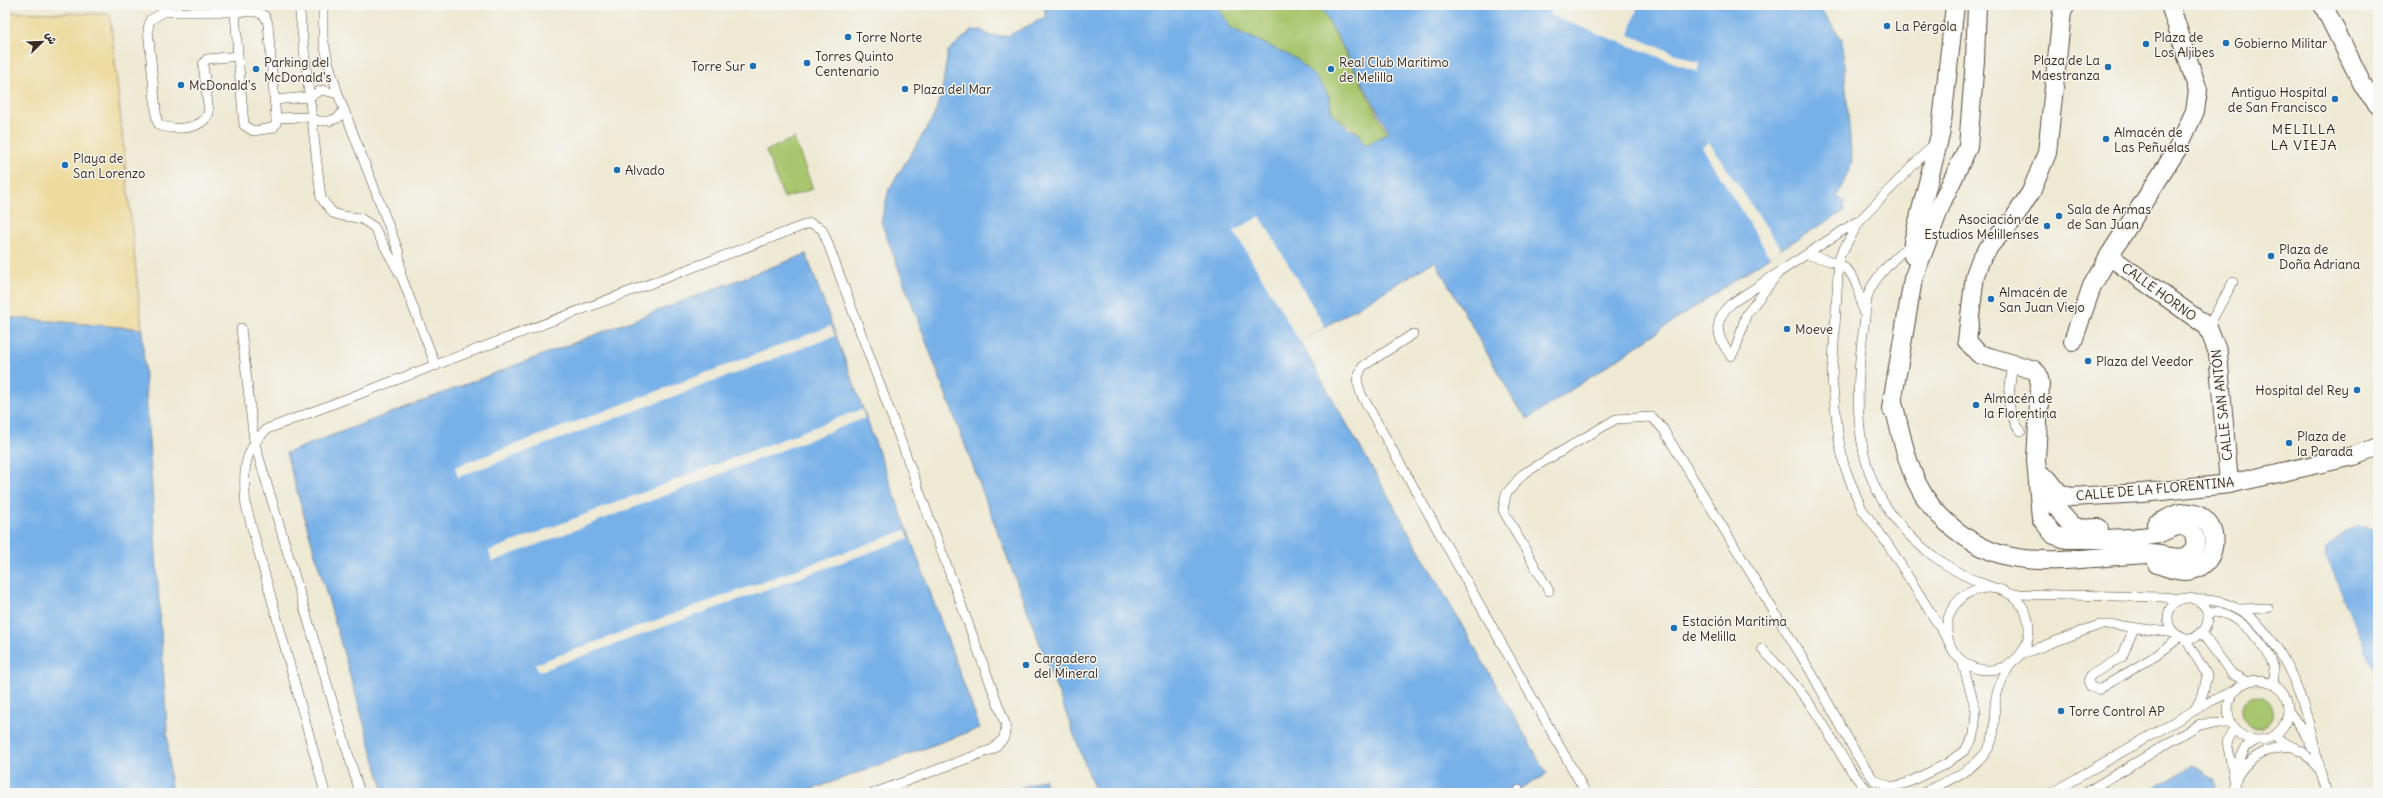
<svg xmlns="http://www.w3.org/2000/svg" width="2383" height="798" font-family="Delius,'Playpen Sans Arabic',sans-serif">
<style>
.green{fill:#a8c66e;stroke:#727846}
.sand{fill:#eeda9e;stroke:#94825e}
.water{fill:#78b1e8;stroke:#5a6e83}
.pier{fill:#eee9d3}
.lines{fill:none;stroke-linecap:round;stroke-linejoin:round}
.service-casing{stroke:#564739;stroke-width:10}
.minor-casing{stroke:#564739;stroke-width:20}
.service{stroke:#fff;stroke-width:9}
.minor{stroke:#fff;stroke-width:18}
.poi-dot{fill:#1f6fb2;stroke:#f6f6f2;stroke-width:1.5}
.labels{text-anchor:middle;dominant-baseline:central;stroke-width:3;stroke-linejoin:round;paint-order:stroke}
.poi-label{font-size:13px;fill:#3b2a1e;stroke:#f6f6f2;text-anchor:start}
.street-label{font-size:13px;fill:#3b2a1e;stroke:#f6f6f2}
.neighbourhood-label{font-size:14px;letter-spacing:1px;fill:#3b2a1e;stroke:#f6f6f2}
</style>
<rect width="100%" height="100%" fill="#f6f6f2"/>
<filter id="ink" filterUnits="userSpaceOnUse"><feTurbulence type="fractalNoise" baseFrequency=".025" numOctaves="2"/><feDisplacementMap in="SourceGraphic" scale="8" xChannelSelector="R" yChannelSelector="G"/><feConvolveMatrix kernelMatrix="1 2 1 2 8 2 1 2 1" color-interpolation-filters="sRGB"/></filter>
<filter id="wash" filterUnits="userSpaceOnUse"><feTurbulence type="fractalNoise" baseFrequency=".012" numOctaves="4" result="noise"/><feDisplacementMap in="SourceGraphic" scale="16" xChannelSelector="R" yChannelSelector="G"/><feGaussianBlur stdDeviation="0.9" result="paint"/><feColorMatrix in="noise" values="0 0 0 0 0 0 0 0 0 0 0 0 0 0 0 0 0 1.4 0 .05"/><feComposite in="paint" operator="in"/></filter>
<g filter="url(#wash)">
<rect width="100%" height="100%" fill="#eee9d3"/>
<g class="green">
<path d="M1217 5H1321L1387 133 1365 146 1359 133 1332 114 1329 96 1318 80 1231 28Z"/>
<path d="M794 138 813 189 784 198 766 151Z"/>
<circle cx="2257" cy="712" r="16"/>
</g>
<path class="sand" d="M5 12 110 14 142 329 5 317Z"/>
<g class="water">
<path d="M1044 5H1217L1231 28 1297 59 1318 80 1329 96 1332 114 1349 129 1359 133 1365 146 1389 132 1320 5H1817L1842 39 1852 164 1837 197 1845 202 1844 211 1781 249 1528 419 1518 408 1435 261 1300 342 1547 774 1514 793H1096L881 222 889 189 933 118 941 96 948 51 971 31 981 30 990 36H1007L1046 17Z"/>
<path d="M806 254 980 728 802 793H384L286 453Z"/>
<path d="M5 317 142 329 171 793H5Z"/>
<path d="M2357 526 2378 529V679L2326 557 2327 548 2341 535Z"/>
<path d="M2193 765 2214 778 2219 793H2146Z"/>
<path d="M1044 779 1049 793H1006Z"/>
</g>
<g class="pier">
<path d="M1553 5H1638L1629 35 1699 63 1698 72 1549 15Z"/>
<path d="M1709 142 1781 249 1770 257 1702 147Z"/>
<path d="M1260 216 1325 327 1300 342 1234 231Z"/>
<path d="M831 326 835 336 458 477 455 467Z"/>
<path d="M862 409 865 418 492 562 489 551Z"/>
<path d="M906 530 909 538 538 672 535 664Z"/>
<path d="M2326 557 2378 679V681L2337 591 2324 558Z"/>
</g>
</g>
<g filter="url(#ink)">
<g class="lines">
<defs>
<g id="service">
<path d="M299 5 321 198 333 213 342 216 360 218 374 227 402 278 436 366"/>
<path d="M323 5V38L328 61 338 94 392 234 399 253 401 275"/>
<path d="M235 11 238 56"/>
<path d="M164 12H257L265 16 268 24 276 118V124L273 128 253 131 244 125 238 56 207 59 203 64 209 113C201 130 177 130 160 126L157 121 148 29 150 20Z"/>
<path d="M274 100 308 97 322 90 338 94"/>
<path d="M276 118 310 117 319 121H329L338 118 344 110"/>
<path d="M1934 144 1861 219 1839 257 1832 379 1839 441 1844 465 1854 491 1862 509 1889 546 1949 642"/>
<path d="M1913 242C1899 254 1876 275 1869 292 1865 302 1866 315 1864 325 1856 381 1852 449 1882 500 1906 541 1950 574 1995 588"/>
<path d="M1808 255C1851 265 1855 270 1863 312"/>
<path d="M1777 275 1746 315 1736 348 1731 356C1716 337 1712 320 1732 303L1856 222"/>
<path d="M2208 327 2233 282"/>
<path d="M241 328 254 441 360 793"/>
<path d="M1413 334 1362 367 1357 380 1361 394 1586 793"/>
<path d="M2013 364C2010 390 2003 410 2021 431"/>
<circle cx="1988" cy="629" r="41"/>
<path d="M1549 591 1503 510 1506 494 1523 474 1616 419 1652 417 1663 429 1811 672 1858 757 1874 780 1891 787 1907 783 1946 764 1965 750 1974 736 1976 711 1962 661"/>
<path d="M2011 594 2162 597 2183 599"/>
<circle cx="2188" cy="618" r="20"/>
<path d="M2195 600C2276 594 2308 706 2319 769"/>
<path d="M2240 609 2268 608"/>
<path d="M2207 614C2229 604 2263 640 2271 660 2275 668 2275 675 2273 684"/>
<path d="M2134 628 2122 657 2091 675 2088 681 2091 687 2098 690 2157 655 2180 637"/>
<path d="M2201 632 2232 674 2247 682"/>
<path d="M2185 638 2207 675 2203 694 2194 711"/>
<path d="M1762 649C1781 668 1799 688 1814 710 1831 733 1849 777 1872 793"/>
<path d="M2022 654 2099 625H2116L2174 633"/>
<circle cx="2258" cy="710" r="30"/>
<path d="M2288 710 2305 734 2312 748"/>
<path d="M2234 729 2227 742 2237 793"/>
<path d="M2273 736 2304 753 2319 769"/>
<path d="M2318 764 2327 793"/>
<path d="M2233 773 2246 747 2255 741"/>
<path d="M2234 784C2242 760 2270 744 2295 747"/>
<path d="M1519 790 1521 793"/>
<path d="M325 793 246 506C243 475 242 451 267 429L810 223 822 229 827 241 1006 726 1004 738 993 749 874 793"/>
<path d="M1923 793C1947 781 1987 766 1993 736 1995 726 1994 715 1995 705 1996 690 2003 678 2010 665"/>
<path d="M2051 793 2207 703 2236 690"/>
<path d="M2085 793 2200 724 2230 723"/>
</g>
<g id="minor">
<path d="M2323 5 2364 87 2378 105"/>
<path d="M1913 256V242L1941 131 1955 5"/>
<path d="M2109 256 2208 327 2218 353 2229 484"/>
<path d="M2073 341 2092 286 2109 256 2178 148 2195 111 2198 90 2170 5"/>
<path d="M1892 398C1903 440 1908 484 1940 516 1958 534 1982 550 2007 556 2051 566 2106 555 2152 554 2162 554 2174 560 2185 557 2192 555 2197 546 2195 538 2193 532 2188 527 2182 526 2173 525 2163 533 2154 535 2126 540 2094 539 2066 539L2054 535 2041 518 2036 460 2040 384 2038 374 2034 370 1979 354 1967 341 1975 275 1981 259 1991 244 2013 220 2031 192 2047 153 2062 12 2066 5"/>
<path d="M1891 409 1913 279 1942 202 1968 147 1975 60 1977 5"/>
<path d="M2041 475C2047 489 2062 522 2076 527 2083 530 2092 528 2099 528"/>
<path d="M2048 479 2059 493 2071 497 2142 493 2229 484 2354 456 2378 447"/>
<path d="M2156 524C2168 520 2177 510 2191 513 2225 520 2219 572 2184 571 2175 571 2166 567 2157 564"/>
</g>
</defs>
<use href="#service" class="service-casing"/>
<use href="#minor" class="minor-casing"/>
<use href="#service" class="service"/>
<use href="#minor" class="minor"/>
</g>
</g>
<g class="poi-dot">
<circle cx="1887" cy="26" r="4"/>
<circle cx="848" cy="37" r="4"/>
<circle cx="2226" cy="43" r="4"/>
<circle cx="2146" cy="44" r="4"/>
<circle cx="807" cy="63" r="4"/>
<circle cx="753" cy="66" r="4"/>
<circle cx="2108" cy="67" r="4"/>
<circle cx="256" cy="69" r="4"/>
<circle cx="1331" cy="69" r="4"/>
<circle cx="181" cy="85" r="4"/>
<circle cx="905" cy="89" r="4"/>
<circle cx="2335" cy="99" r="4"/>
<circle cx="2106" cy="139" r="4"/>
<circle cx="65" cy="165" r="4"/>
<circle cx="617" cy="170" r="4"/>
<circle cx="2059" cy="216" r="4"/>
<circle cx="2047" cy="226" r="4"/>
<circle cx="2271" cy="256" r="4"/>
<circle cx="1991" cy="299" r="4"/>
<circle cx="1787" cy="329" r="4"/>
<circle cx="2088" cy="361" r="4"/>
<circle cx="2357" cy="390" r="4"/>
<circle cx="1976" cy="405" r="4"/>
<circle cx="2289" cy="443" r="4"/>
<circle cx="1674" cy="628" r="4"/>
<circle cx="1026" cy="665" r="4"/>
<circle cx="2061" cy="711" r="4"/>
</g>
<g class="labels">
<g class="poi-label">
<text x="1895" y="26">La Pérgola</text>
<text x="856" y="37">Torre Norte</text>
<text x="2154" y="37">Plaza de<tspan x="2154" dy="15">Los Aljibes</tspan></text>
<text x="2234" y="43">Gobierno Militar</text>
<text x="815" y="56">Torres Quinto<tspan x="815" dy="15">Centenario</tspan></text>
<text x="2100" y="60" text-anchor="end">Plaza de La<tspan x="2100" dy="15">Maestranza</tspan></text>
<text x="264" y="62">Parking del<tspan x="264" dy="15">McDonald's</tspan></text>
<text x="1339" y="62">Real Club Marítimo<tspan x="1339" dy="15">de Melilla</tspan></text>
<text x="745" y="66" text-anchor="end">Torre Sur</text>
<text x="189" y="85">McDonald's</text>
<text x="913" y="89">Plaza del Mar</text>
<text x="2327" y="92" text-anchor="end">Antiguo Hospital<tspan x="2327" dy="15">de San Francisco</tspan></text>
<text x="2114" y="132">Almacén de<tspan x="2114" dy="15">Las Peñuelas</tspan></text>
<text x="73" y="158">Playa de<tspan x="73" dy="15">San Lorenzo</tspan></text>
<text x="625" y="170">Alvado</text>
<text x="2067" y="209">Sala de Armas<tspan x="2067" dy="15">de San Juan</tspan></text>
<text x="2039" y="219" text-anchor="end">Asociación de<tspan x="2039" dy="15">Estudios Melillenses</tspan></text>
<text x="2279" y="249">Plaza de<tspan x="2279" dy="15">Doña Adriana</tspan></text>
<text x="1999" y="292">Almacén de<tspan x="1999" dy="15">San Juan Viejo</tspan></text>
<text x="1795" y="329">Moeve</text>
<text x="2096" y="361">Plaza del Veedor</text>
<text x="2349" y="390" text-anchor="end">Hospital del Rey</text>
<text x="1984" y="398">Almacén de<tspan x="1984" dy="15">la Florentina</tspan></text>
<text x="2297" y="436">Plaza de<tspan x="2297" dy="15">la Parada</tspan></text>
<text x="1682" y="621">Estación Marítima<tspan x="1682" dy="15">de Melilla</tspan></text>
<text x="1034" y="658">Cargadero<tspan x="1034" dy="15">del Mineral</tspan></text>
<text x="2069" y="711">Torre Control AP</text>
</g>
<g class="street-label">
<text transform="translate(2159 292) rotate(36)">CALLE HORNO</text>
<text transform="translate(2222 405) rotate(-96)">CALLE SAN ANTÓN</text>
<text transform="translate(2155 489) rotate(-5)">CALLE DE LA FLORENTINA</text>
</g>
<g class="neighbourhood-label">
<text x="2304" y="129">MELILLA<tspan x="2304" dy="16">LA VIEJA</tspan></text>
</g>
</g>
<rect width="2383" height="798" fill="none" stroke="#f6f6f2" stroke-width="20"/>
<g transform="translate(42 42) rotate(67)" stroke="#f6f6f2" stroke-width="3" paint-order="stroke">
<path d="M0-3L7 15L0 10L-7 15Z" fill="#3b2a1e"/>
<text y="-6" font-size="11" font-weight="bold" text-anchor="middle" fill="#3b2a1e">ش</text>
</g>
</svg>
